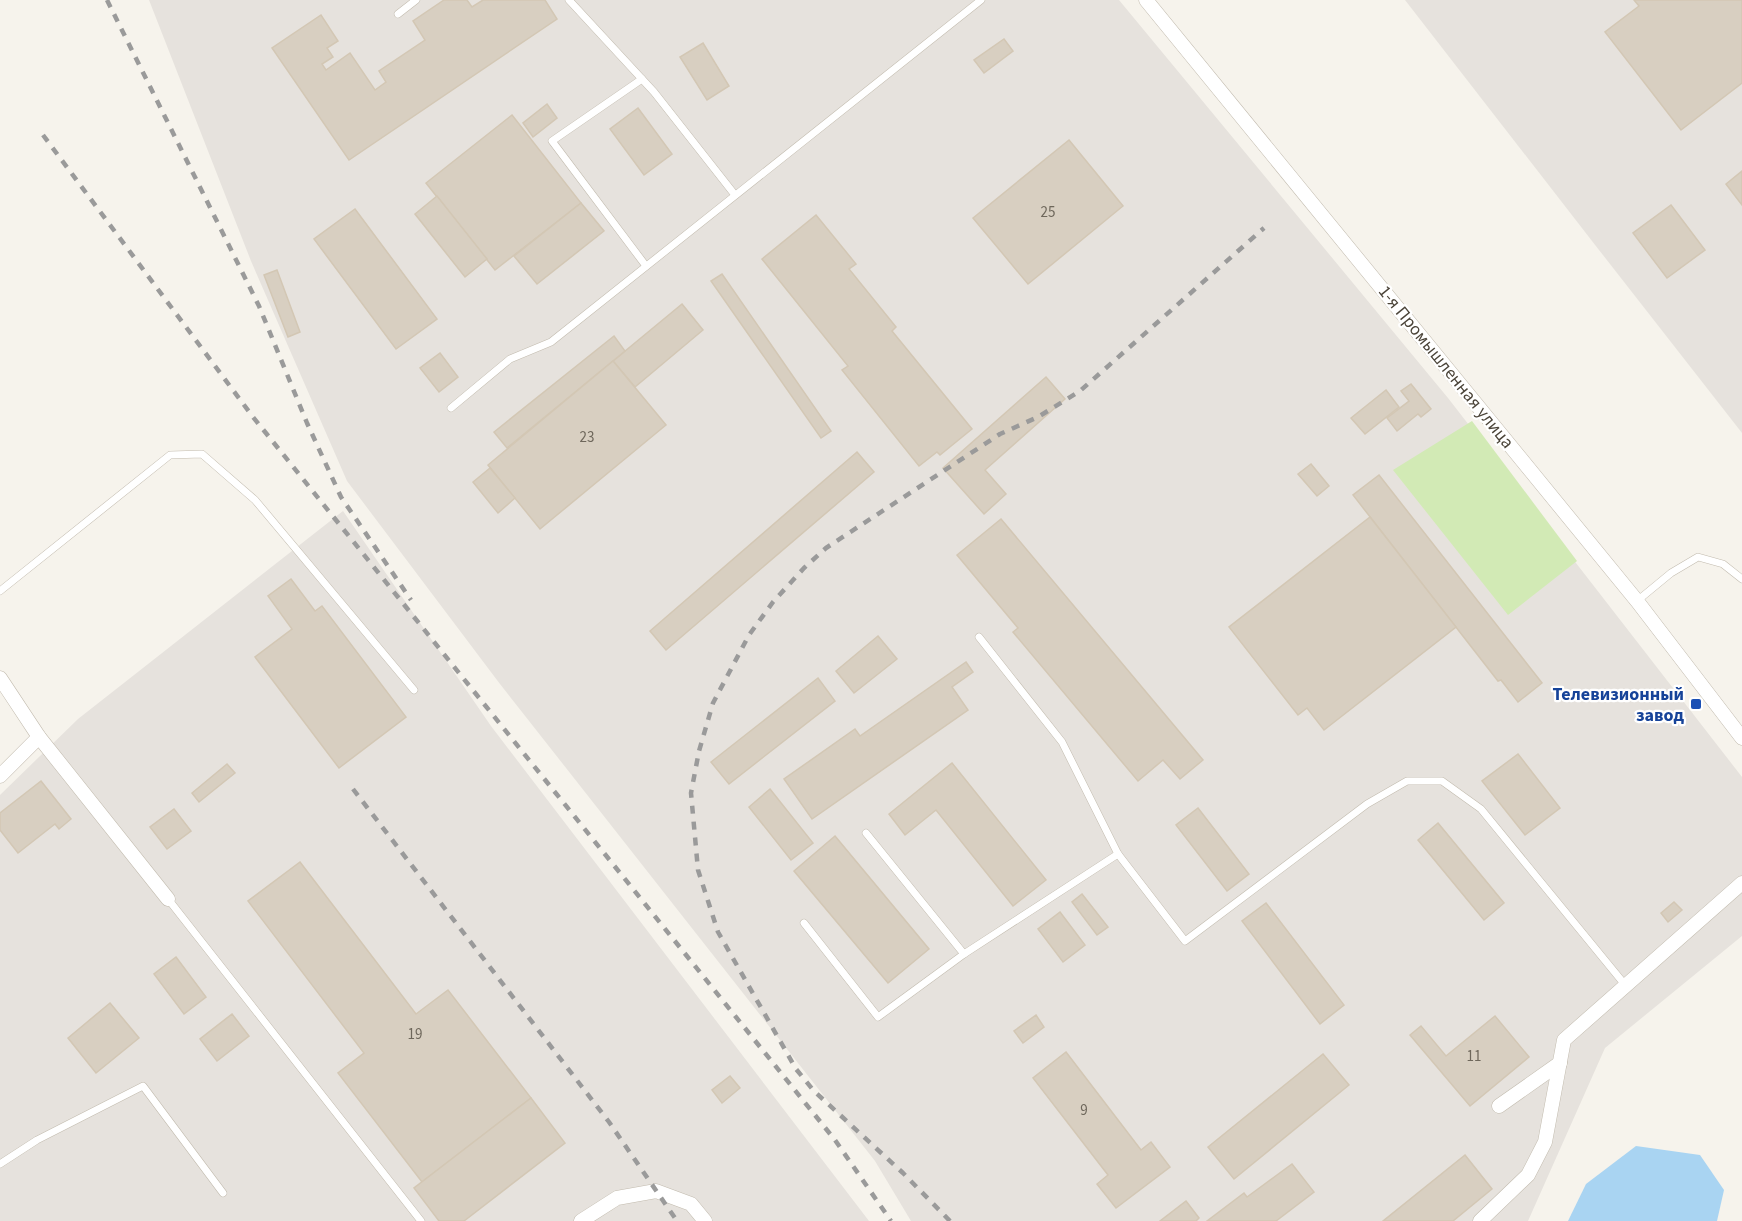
<svg xmlns="http://www.w3.org/2000/svg" width="1742" height="1221" font-family="'Source Sans 3',sans-serif">
<style>
.industrial{fill:#e6e2dd}
.green{fill:#d2eab5}
.water{fill:#a9d4f2}
.building{fill:#d8cfc1;stroke:#d3c7b4;stroke-width:1.5}
.lines{fill:none;stroke-linecap:round;stroke-linejoin:round}
.lane-casing{stroke:#c2bbae;stroke-width:8}
.street-casing{stroke:#c2bbae;stroke-width:15}
.lane{stroke:#fff;stroke-width:7}
.street{stroke:#fff;stroke-width:14}
.rail{stroke:#9a9a9a;stroke-width:4.5;stroke-dasharray:8 8;stroke-linecap:butt}
.transit-dot{fill:#1a4fb4;stroke:#fff;stroke-width:2}
.labels{text-anchor:middle;dominant-baseline:central;stroke-width:4.5;stroke-linejoin:round;paint-order:stroke}
.number-label{font-size:15px;fill:#6e675b}
.street-label{font-size:18px;fill:#4b4439;stroke:#fff}
.transit-label{font-size:18px;font-weight:bold;fill:#164399;stroke:#fff;text-anchor:end}
</style>
<rect width="100%" height="100%" fill="#f6f3ec"/>
<g class="industrial">
<path d="M149 0H1119L1448 398 1742 777V936L1605 1048 1528 1221H911L875 1161 500 684 347 481 251 261Z"/>
<path d="M1405 0H1742V433L1592 241Z"/>
<path d="M343 511 491 726 869 1221H0V795L78 719Z"/>
</g>
<path class="green" d="M1472 421 1577 561 1508 615 1393 470Z"/>
<path class="water" d="M1636 1146 1700 1155 1724 1190 1717 1221H1568L1586 1184Z"/>
<g class="building">
<path d="M444 0H467L472 7 483 0H545L557 19 349 160 272 48 321 15 338 41 327 48 333 57 322 64 326 70 350 53 375 90 386 82 379 71 425 40 413 21Z"/>
<path d="M1634 0H1742V83L1681 130 1605 32 1639 6Z"/>
<path d="M1004 39 1013 51 984 73 974 60Z"/>
<path d="M703 43 729 86 707 100 680 57Z"/>
<path d="M547 104 557 118 533 137 523 123Z"/>
<path d="M638 108 672 154 644 175 610 129Z"/>
<path d="M512 115 581 203 495 270 426 183Z"/>
<path d="M1069 140 1123 206 1028 284 973 218Z"/>
<path d="M1742 171V205L1726 184Z"/>
<path d="M437 196 487 259 465 277 415 214Z"/>
<path d="M581 203 604 231 537 284 514 256Z"/>
<path d="M1671 205 1705 250 1667 278 1633 233Z"/>
<path d="M355 209 437 319 396 349 314 239Z"/>
<path d="M816 215 856 264 849 269 896 327 892 331 972 429 940 455 937 452 919 466 842 370 848 366 762 259Z"/>
<path d="M277 270 300 332 288 337 264 275Z"/>
<path d="M722 274 831 431 821 438 711 281Z"/>
<path d="M682 304 703 330 635 387 613 361Z"/>
<path d="M614 336 625 351 507 448 494 432Z"/>
<path d="M440 353 458 377 439 392 420 368Z"/>
<path d="M613 361 666 425 540 529 488 465Z"/>
<path d="M1046 377 1065 399 985 470 1006 494 984 514 943 468Z"/>
<path d="M1411 384 1431 409 1421 417 1418 414 1397 431 1387 418 1409 401 1401 391Z"/>
<path d="M1386 390 1399 407 1365 434 1351 418Z"/>
<path d="M857 452 874 472 666 650 650 631Z"/>
<path d="M1311 464 1329 486 1317 496 1298 474Z"/>
<path d="M490 468 515 498 498 513 473 482Z"/>
<path d="M1379 475 1542 683 1518 702 1501 680 1498 681 1353 495Z"/>
<path d="M1370 517 1456 627 1324 730 1307 708 1298 715 1229 627Z"/>
<path d="M1001 519 1203 760 1180 779 1163 760 1138 781 1013 632 1018 628 957 555Z"/>
<path d="M291 579 315 611 322 606 406 717 339 768 255 657 292 629 268 596Z"/>
<path d="M878 636 897 659 854 693 836 671Z"/>
<path d="M966 662 973 672 952 687 968 710 812 819 784 779 855 729 860 736Z"/>
<path d="M818 678 835 701 729 784 711 762Z"/>
<path d="M1518 754 1560 808 1525 835 1482 781Z"/>
<path d="M952 763 1046 880 1013 906 936 810 905 835 889 814Z"/>
<path d="M227 764 235 773 199 802 192 793Z"/>
<path d="M41 781 71 819 59 829 55 824 18 853 0 830V813Z"/>
<path d="M770 789 813 843 791 860 749 807Z"/>
<path d="M1198 808 1249 874 1227 891 1176 825Z"/>
<path d="M174 809 191 831 167 849 150 827Z"/>
<path d="M1438 823 1504 903 1484 920 1418 840Z"/>
<path d="M835 836 929 949 888 983 794 871Z"/>
<path d="M300 862 416 1014 448 990 531 1098 422 1182 338 1073 364 1053 248 901Z"/>
<path d="M1082 894 1108 927 1097 935 1072 902Z"/>
<path d="M1674 902 1682 910 1668 922 1661 913Z"/>
<path d="M1266 903 1344 1005 1320 1024 1242 921Z"/>
<path d="M1060 912 1085 945 1063 962 1038 929Z"/>
<path d="M176 957 206 997 184 1014 154 974Z"/>
<path d="M110 1003 139 1038 96 1073 68 1038Z"/>
<path d="M232 1014 249 1036 217 1061 200 1039Z"/>
<path d="M1036 1015 1044 1027 1023 1043 1014 1031Z"/>
<path d="M1495 1016 1529 1057 1470 1106 1410 1035 1421 1026 1446 1056Z"/>
<path d="M1066 1052 1141 1150 1151 1142 1170 1167 1116 1208 1097 1184 1108 1175 1033 1078Z"/>
<path d="M1323 1054 1349 1085 1234 1179 1208 1147Z"/>
<path d="M730 1076 740 1088 722 1103 712 1090Z"/>
<path d="M531 1098 565 1143 464 1221H439L414 1188Z"/>
<path d="M1465 1155 1492 1189 1453 1221H1383Z"/>
<path d="M1292 1164 1314 1192 1276 1221H1207L1244 1193 1247 1197Z"/>
<path d="M1186 1201 1199 1218 1196 1221H1160Z"/>
</g>
<g class="lines">
<defs>
<g id="lane">
<path d="M569 0 654 92 735 195"/>
<path d="M398 14 416 0"/>
<path d="M642 79 552 141 646 266"/>
<path d="M451 408 510 359 551 342 981 0"/>
<path d="M0 591 170 455 202 454 255 500 414 690"/>
<path d="M1637 601 1671 573 1698 557 1723 564 1742 579"/>
<path d="M979 637 1062 742 1118 854 1185 941 1367 804 1407 781H1442L1481 809 1626 986"/>
<path d="M866 833 964 954 1118 854"/>
<path d="M168 899 421 1221"/>
<path d="M804 923 878 1017 964 954"/>
<path d="M0 1164 37 1140 143 1086 223 1193"/>
</g>
<g id="street">
<path d="M1146 0 1637 601 1742 738"/>
<path d="M0 678 39 737 168 899"/>
<path d="M0 776 39 737"/>
<path d="M1499 1106 1560 1063"/>
<path d="M581 1221 617 1198 656 1191 691 1204 705 1221"/>
<path d="M1480 1221 1528 1175 1545 1142 1564 1040 1742 883"/>
</g>
</defs>
<use href="#lane" class="lane-casing"/>
<use href="#street" class="street-casing"/>
<use href="#lane" class="lane"/>
<use href="#street" class="street"/>
<g class="rail">
<path d="M107 0 259 306 307 423 341 497 411 600"/>
<path d="M43 135 253 417 835 1140 891 1221"/>
<path d="M353 789 609 1122 677 1221"/>
<path d="M950 1221 903 1173 814 1091 796 1069 718 932 698 870 691 793 699 751 713 703 749 635 773 602 804 568 826 548 1000 434 1038 417 1080 391 1264 228"/>
</g>
</g>
<rect class="transit-dot" x="1690" y="698" width="12" height="12" rx="3"/>
<g class="labels">
<g class="number-label">
<text x="1048" y="212">25</text>
<text x="587" y="437">23</text>
<text x="415" y="1034">19</text>
<text x="1474" y="1056">11</text>
<text x="1084" y="1110">9</text>
</g>
<g class="street-label">
<text transform="translate(1446 367) rotate(51)">1-я Промышленная улица</text>
</g>
<g class="transit-label">
<text x="1684" y="694">Телевизионный<tspan x="1684" dy="21">завод</tspan></text>
</g>
</g>
</svg>
